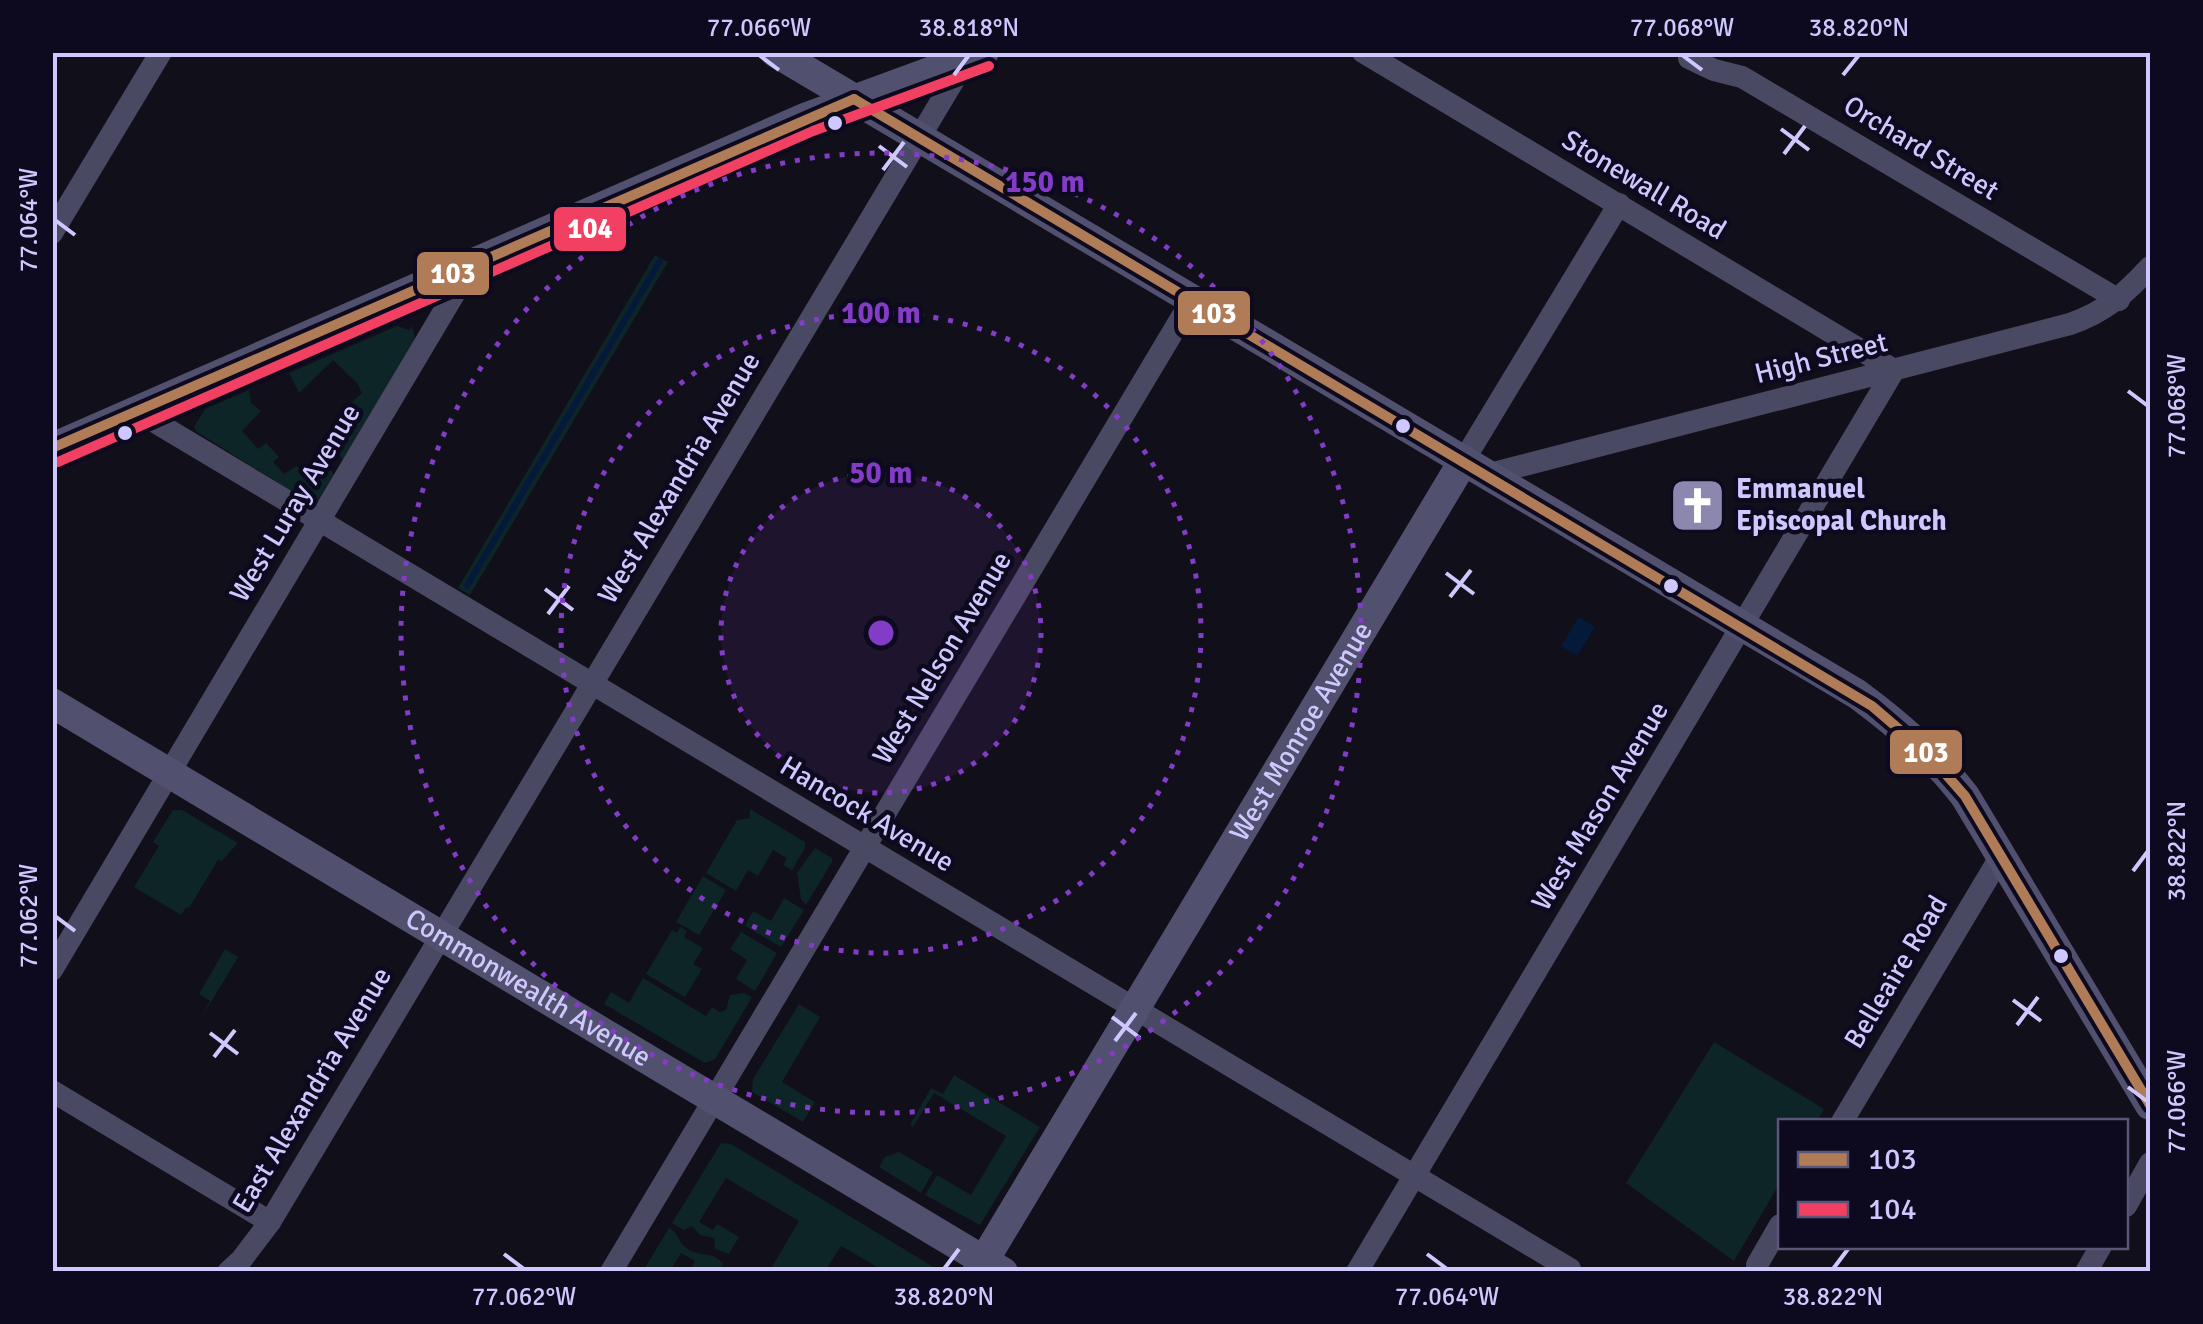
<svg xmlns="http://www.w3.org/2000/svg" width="2203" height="1324" font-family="Signika,sans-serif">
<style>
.green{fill:#0d2526}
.water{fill:#05193b}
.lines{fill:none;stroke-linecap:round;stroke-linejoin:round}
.stream{stroke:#05193b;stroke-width:6}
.street{stroke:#4a4964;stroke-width:22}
.secondary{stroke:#51506f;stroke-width:30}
.bus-1-casing{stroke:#0d0a1f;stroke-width:18}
.bus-2-casing{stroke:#0d0a1f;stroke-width:18}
.bus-1{stroke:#b07c57;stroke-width:10}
.bus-2{stroke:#f24062;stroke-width:10}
.ticks{fill:none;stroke:#cec8ff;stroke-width:4}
.ring{fill:none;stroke:#833cc5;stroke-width:5;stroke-dasharray:5 10}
.bus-dot{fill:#cec8ff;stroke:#0d0a1f;stroke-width:4}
.labels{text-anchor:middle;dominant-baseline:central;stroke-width:9;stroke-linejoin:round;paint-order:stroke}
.street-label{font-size:28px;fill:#cec8ff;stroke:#0d0a1f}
.poi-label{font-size:28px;font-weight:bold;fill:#cec8ff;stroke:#0d0a1f;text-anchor:start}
.centre{fill:#833cc5;stroke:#0d0a1f;stroke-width:5}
.ring-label{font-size:30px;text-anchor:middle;font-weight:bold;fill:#833cc5;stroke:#0d0a1f;stroke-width:9;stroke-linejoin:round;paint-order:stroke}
.line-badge{stroke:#0d0a1f;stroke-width:4}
.badge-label{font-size:28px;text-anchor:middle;font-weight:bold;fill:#fff}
.neatline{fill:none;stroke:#cec8ff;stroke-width:4}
.ticks-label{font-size:25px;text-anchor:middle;fill:#cec8ff}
</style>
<rect width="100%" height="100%" fill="#100f1a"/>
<g class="green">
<path d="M655 255 668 262 470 595 458 588Z"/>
<path d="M397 326 409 330 412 326 415 338 343 460 326 440 350 404 362 393 357 383 333 360 299 393 289 373Z"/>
<path d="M249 390 251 403 261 411 242 431 258 449 266 443 279 457 273 462 284 474 297 466 303 471 318 455 334 474 318 501 309 502 197 432 194 427 205 409Z"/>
<path d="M750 809 805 842V848L792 870 783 865 787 858 773 850 758 876 748 870 736 891 706 873 737 820 750 818Z"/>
<path d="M173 810H182L238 843 222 861 218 860 189 908 186 907 181 915 134 887 159 846 153 842Z"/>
<path d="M815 848 832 858V862L806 905 801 899 797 873Z"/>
<path d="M703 876 726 890 699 935 676 922Z"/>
<path d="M784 898 804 910 781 947 745 926 753 911 771 921Z"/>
<path d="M680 927 687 931 684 937 703 948 693 964 702 969 685 997 646 974 672 930 677 933Z"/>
<path d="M741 932 777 953 755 991 736 979 747 960 730 949Z"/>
<path d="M225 949 238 957 201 1019 210 1001 199 994Z"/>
<path d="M643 978 706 1016 712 1007 720 1012 726 1010 730 995 744 993 752 997 715 1059 705 1063 604 1004 611 992 629 1003Z"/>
<path d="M799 1004 820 1017 782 1082 815 1102 803 1122 752 1092 753 1079Z"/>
<path d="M1714 1042 1824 1109 1817 1121 1780 1122V1183L1734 1261 1626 1183Z"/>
<path d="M954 1075 1040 1127 980 1225 925 1195 937 1175 971 1195 1006 1136 934 1093 913 1127 910 1125 931 1088 943 1094Z"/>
<path d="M721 1143 731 1144 940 1271H884L841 1246 825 1271H773L770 1270 799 1221 726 1178 699 1222 713 1230 717 1224 739 1237 729 1254 715 1249 714 1238 700 1235 692 1226 684 1230 672 1223Z"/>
<path d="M899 1152 933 1172 921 1193 879 1167 885 1157Z"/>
<path d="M669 1228C680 1234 677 1240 685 1247 699 1259 712 1249 723 1264L719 1271H696L691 1268 695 1261 681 1253 670 1271H643Z"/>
</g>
<path class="water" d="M1579 617 1595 627 1577 656 1561 646Z"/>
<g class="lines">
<path class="stream" d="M467 586 660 261"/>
<g class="street">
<path d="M1689 58 1714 70 1742 77 2119 300"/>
<path d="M52 233 161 52"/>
<path d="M135 410 1570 1269"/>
<path d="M1464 460 1619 204"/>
<path d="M1490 474 2070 324C2105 312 2125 294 2150 267"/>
<path d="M52 970 472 264"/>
<path d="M52 1091 270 1222"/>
<path d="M1842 1122 2002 854"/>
<path d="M2126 1206 2150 1163"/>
<path d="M1757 1265 1780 1225"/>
<path d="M228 1272 242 1259 270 1222 967 58V54"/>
<path d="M611 1272 1192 300"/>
<path d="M1357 1272 1894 370 1363 52"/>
<path d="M2086 1272 2101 1246"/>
</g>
<g class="secondary">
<path d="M775 52 1857 694C1899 725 1933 755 1965 796L2150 1105"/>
<path d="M52 448 807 117 984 52"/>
<path id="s1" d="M52 703 1003 1272"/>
<path id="s2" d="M977 1272 1464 460"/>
</g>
<defs>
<g id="bus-1">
<path d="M854 99 1872 706 1928 754 1965 796 2150 1105"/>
<path d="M52 448 854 99"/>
</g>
<path id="bus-2" d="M58 462 813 131 989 66"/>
</defs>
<use href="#bus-1" class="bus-1-casing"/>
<use href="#bus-2" class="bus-2-casing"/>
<use href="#bus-1" class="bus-1"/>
<use href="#bus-2" class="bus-2"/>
</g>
<path class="ticks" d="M759 55 779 70M1682 55 1702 70M954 75 969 55M1843 75 1859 55M1781 129 1809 150M879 146 907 167M1784 154 1805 126M883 170 904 142M55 220 75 235M2128 391 2148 406M1446 573 1474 594M545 589 573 610M1450 597 1471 570M548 614 569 586M2133 871 2148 851M55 916 75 931M2013 1000 2041 1021M1112 1017 1140 1038M2017 1025 2038 997M210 1033 238 1054M1115 1041 1136 1013M214 1057 235 1030M2128 1087 2148 1102M504 1254 524 1269M1427 1254 1447 1269M944 1269 959 1249M1833 1269 1848 1249"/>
<circle cx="881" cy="633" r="160" fill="#833cc5" fill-opacity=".12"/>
<g class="ring">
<circle cx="881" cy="633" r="160"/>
<circle cx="881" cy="633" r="320"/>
<circle cx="881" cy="633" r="480"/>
</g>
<defs>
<symbol id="church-square" viewBox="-11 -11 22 22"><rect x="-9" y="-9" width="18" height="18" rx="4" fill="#8c87af" stroke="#0d0a1f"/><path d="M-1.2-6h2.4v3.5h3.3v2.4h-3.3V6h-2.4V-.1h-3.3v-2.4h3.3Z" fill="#fff"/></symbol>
</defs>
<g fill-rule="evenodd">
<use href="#church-square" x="1666" y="474" width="63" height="63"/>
</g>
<g class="bus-dot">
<circle cx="835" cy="123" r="9"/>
<circle cx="1403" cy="426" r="9"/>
<circle cx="125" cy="433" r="9"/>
<circle cx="1671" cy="586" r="9"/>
<circle cx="2061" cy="956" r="9"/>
</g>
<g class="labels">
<g class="street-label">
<text transform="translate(1921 148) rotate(31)">Orchard Street</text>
<text transform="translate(1644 185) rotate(31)">Stonewall Road</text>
<text transform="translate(1821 358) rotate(-14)">High Street</text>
<text transform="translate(679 478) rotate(-59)">West Alexandria Avenue</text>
<text transform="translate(295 503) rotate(-59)">West Luray Avenue</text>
<text transform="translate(942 658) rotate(-59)">West Nelson Avenue</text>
<text stroke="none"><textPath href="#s2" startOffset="630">West Monroe Avenue</textPath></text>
<text transform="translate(1600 806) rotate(-59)">West Mason Avenue</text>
<text transform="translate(867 814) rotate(31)">Hancock Avenue</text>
<text transform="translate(1896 972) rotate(-59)">Belleaire Road</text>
<text stroke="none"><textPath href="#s1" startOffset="555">Commonwealth Avenue</textPath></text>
<text transform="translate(312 1090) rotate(-59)">East Alexandria Avenue</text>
</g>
<g class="poi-label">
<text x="1736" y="489">Emmanuel<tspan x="1736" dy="32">Episcopal Church</tspan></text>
</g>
</g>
<circle cx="881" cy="633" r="15" class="centre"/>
<g class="ring-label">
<text x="1045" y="192">150 m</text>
<text x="881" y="323">100 m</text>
<text x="881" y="483">50 m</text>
</g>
<g class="line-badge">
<rect x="552" y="205" width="76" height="48" rx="10" fill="#f24062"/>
<rect x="415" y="250" width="76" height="47" rx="10" fill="#b07c57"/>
<rect x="1176" y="289" width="76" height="48" rx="10" fill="#b07c57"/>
<rect x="1888" y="728" width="76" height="48" rx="10" fill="#b07c57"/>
</g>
<g class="badge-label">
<text x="590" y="238">104</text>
<text x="453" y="283">103</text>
<text x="1214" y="323">103</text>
<text x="1926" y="762">103</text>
</g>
<rect width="2203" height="1324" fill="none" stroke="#0d0a1f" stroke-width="110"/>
<rect x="1778" y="1119" width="350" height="130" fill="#0d0a1f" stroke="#5a5679" stroke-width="2.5"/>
<rect x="1798" y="1152" width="50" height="15" fill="#b07c57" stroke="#5a5679" stroke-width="2.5"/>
<text x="1868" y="1169" font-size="30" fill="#cec8ff">103</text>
<rect x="1798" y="1202" width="50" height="15" fill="#f24062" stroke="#5a5679" stroke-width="2.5"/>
<text x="1868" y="1219" font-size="30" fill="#cec8ff">104</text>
<rect x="55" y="55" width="2093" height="1214" class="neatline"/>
<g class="ticks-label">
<text x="759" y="36">77.066°W</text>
<text x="969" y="36">38.818°N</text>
<text x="1682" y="36">77.068°W</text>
<text x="1859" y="36">38.820°N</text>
<text transform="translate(28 220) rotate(-90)" y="9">77.064°W</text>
<text transform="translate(2176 406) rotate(-90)" y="9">77.068°W</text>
<text transform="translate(2176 851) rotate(-90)" y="9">38.822°N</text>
<text transform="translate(28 916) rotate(-90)" y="9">77.062°W</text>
<text transform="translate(2176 1102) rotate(-90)" y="9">77.066°W</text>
<text x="524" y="1305">77.062°W</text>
<text x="944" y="1305">38.820°N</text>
<text x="1447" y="1305">77.064°W</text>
<text x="1833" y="1305">38.822°N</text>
</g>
</svg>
